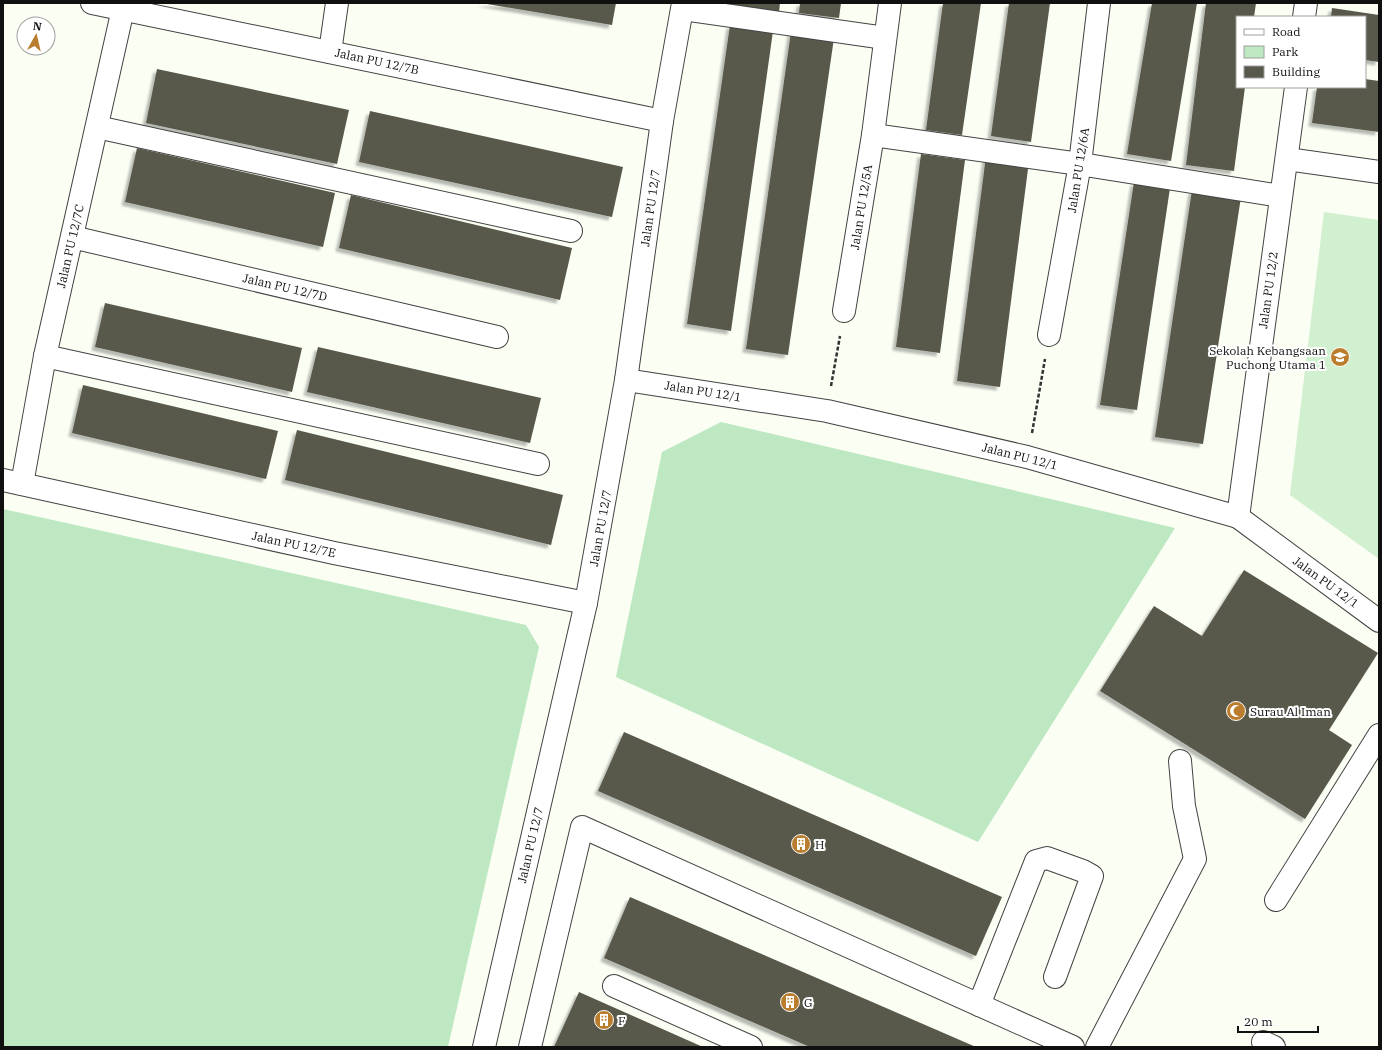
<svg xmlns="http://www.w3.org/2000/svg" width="1382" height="1050" font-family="'IBM Plex Serif',serif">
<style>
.green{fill:#bde8c1}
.pitch{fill:#d0f0cf}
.building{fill:#58584c;filter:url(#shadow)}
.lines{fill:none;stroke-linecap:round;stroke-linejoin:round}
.minor-casing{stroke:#434343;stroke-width:24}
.path{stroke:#323232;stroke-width:2.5;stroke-dasharray:4 2;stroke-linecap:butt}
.minor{stroke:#fff;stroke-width:22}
.labels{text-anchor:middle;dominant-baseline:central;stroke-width:4;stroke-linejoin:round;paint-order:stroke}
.street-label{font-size:12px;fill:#101010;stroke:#fff}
.poi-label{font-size:12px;fill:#101010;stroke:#fff;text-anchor:start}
</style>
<defs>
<filter id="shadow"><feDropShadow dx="-3.5" dy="3.5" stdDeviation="1" flood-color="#0004"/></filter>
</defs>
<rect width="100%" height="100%" fill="#fafef3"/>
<g class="green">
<path d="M721 422 1175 528 978 842 616 677 662 452Z"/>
<path d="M3 509 526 625 539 647 448 1047H3Z"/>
</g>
<path class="pitch" d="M1324 212 1379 220V559L1290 495Z"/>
<g class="building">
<path d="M481 3H616L612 25Z"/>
<path d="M730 3H780L779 12 730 5Z"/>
<path d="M800 3H841L839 18 799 13Z"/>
<path d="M943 3H981L962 135 926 130Z"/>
<path d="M1009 3H1050L1031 142 991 136Z"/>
<path d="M1152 3H1197L1171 161 1127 154Z"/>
<path d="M1206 3H1256L1254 17H1237V87H1245L1234 171 1186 165Z"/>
<path d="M1332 8 1379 15V62L1365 60V17H1331Z"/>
<path d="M730 25 773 31 731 331 687 324Z"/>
<path d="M791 32 834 38 788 355 746 349Z"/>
<path d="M157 69 349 110 337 164 146 123Z"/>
<path d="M1365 79 1379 81V132L1312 123 1317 87H1365Z"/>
<path d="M370 111 623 167 612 217 359 162Z"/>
<path d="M137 148 335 193 323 247 125 202Z"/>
<path d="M921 154 965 160 940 353 896 347Z"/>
<path d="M986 156 1029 161 1000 387 957 381Z"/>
<path d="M1134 182 1170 188 1137 410 1100 405Z"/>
<path d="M1192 190 1241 197 1203 444 1155 437Z"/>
<path d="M351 195 572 248 560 300 339 248Z"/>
<path d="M105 303 302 348 292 392 95 347Z"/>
<path d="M318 347 541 398 530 443 307 392Z"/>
<path d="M83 385 278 431 266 479 72 433Z"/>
<path d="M297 430 563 495 551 545 285 480Z"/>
<path d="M1244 570 1378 653 1329 730 1352 745 1305 819 1100 691 1154 606 1202 636Z"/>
<path d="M624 732 1002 897 976 956 598 791Z"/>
<path d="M630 897 976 1047H810L604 958Z"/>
<path d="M579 992 703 1047H554Z"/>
</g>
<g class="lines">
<defs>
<g id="minor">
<path d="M92 3 662 121"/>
<path d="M683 9 885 38"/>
<path d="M1304 17 1306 3"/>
<path d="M330 52 337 3"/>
<path d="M97 127 571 231"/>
<path d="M873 135 1080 164 1281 196"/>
<path d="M1287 159 1379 172"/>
<path d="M72 237 497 337"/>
<path d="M844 311 873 135 890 3"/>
<path d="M1049 335 1080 164 1099 3"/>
<path d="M45 356 538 464"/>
<path d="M626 380 827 411 1027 457 1238 517 1379 621"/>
<path d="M3 480 334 553 586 603"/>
<path d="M22 484 45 356 123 9"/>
<path d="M1238 517 1296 87"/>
<path d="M1276 900 1379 735"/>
<path d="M614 986 751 1047"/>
<path d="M979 1005 1036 861 1047 858 1083 871 1092 876 1055 977"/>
<path d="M1263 1042 1274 1047"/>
<path d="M484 1047 586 603 626 380 662 121 683 3"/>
<path d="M530 1047 582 827 1073 1047"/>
<path d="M1097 1047 1195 859 1184 806 1180 761"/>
</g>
</defs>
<use href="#minor" class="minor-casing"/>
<g class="path">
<path d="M831 386 840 336"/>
<path d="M1032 433 1045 359"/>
</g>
<use href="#minor" class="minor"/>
</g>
<defs>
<symbol id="school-disc" viewBox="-11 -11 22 22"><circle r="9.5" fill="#ba7c2d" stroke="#fff"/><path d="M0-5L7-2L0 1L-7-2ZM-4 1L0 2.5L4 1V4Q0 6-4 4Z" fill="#fff"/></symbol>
<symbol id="mosque-disc" viewBox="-11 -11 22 22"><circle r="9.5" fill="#ba7c2d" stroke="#fff"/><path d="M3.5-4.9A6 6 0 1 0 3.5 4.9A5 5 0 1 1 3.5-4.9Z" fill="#fff"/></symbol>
<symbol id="building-disc" viewBox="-11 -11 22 22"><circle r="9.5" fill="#ba7c2d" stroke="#fff"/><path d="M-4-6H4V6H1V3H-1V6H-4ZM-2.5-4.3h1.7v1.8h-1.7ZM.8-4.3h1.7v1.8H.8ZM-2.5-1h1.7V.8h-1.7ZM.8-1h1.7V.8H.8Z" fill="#fff"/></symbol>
</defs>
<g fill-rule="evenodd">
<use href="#school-disc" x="1329" y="346" width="22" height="22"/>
<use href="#mosque-disc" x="1225" y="700" width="22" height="22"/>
<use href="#building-disc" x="790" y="833" width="22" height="22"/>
<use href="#building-disc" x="779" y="991" width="22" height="22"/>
<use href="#building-disc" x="593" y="1009" width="22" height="22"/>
</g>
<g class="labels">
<g class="street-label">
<text transform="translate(377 61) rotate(12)">Jalan PU 12/7B</text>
<text transform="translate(1078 170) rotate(-81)">Jalan PU 12/6A</text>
<text transform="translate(861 207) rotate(-81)">Jalan PU 12/5A</text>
<text transform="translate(650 208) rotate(-82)">Jalan PU 12/7</text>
<text transform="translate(70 246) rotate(-77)">Jalan PU 12/7C</text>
<text transform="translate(285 287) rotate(13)">Jalan PU 12/7D</text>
<text transform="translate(1268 290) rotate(-82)">Jalan PU 12/2</text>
<text transform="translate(703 391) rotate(9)">Jalan PU 12/1</text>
<text transform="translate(1020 456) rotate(14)">Jalan PU 12/1</text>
<text transform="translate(600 528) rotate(-80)">Jalan PU 12/7</text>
<text transform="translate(294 544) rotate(12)">Jalan PU 12/7E</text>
<text transform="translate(1326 582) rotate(36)">Jalan PU 12/1</text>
<text transform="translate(530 845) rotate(-77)">Jalan PU 12/7</text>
</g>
<g class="poi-label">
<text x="1326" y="350" text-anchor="end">Sekolah Kebangsaan<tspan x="1326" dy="14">Puchong Utama 1</tspan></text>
<text x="1250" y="711">Surau Al Iman</text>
<text x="815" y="844">H</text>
<text x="804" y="1002">G</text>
<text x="618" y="1020">F</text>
</g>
</g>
<rect width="1382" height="1050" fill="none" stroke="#101010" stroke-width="8"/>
<rect x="1236" y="16" width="130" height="72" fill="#ffffff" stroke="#9f9f9f"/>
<rect x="1244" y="29" width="20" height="6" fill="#ffffff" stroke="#9f9f9f"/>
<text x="1272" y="36" font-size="12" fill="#101010">Road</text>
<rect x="1244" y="46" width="20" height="12" fill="#bde8c1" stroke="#9f9f9f"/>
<text x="1272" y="56" font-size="12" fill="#101010">Park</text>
<rect x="1244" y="66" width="20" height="12" fill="#58584c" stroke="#9f9f9f"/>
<text x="1272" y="76" font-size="12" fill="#101010">Building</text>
<g transform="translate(36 36) rotate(8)"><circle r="19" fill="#ffffff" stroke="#9f9f9f"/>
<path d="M0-3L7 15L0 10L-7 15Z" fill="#ba7c2d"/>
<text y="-6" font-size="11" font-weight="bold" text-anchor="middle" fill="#101010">N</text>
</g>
<path d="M1238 1026v6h80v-6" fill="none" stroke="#101010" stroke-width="2"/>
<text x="1244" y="1026" font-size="12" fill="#101010" stroke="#ffffff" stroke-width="3" paint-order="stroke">20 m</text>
</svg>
